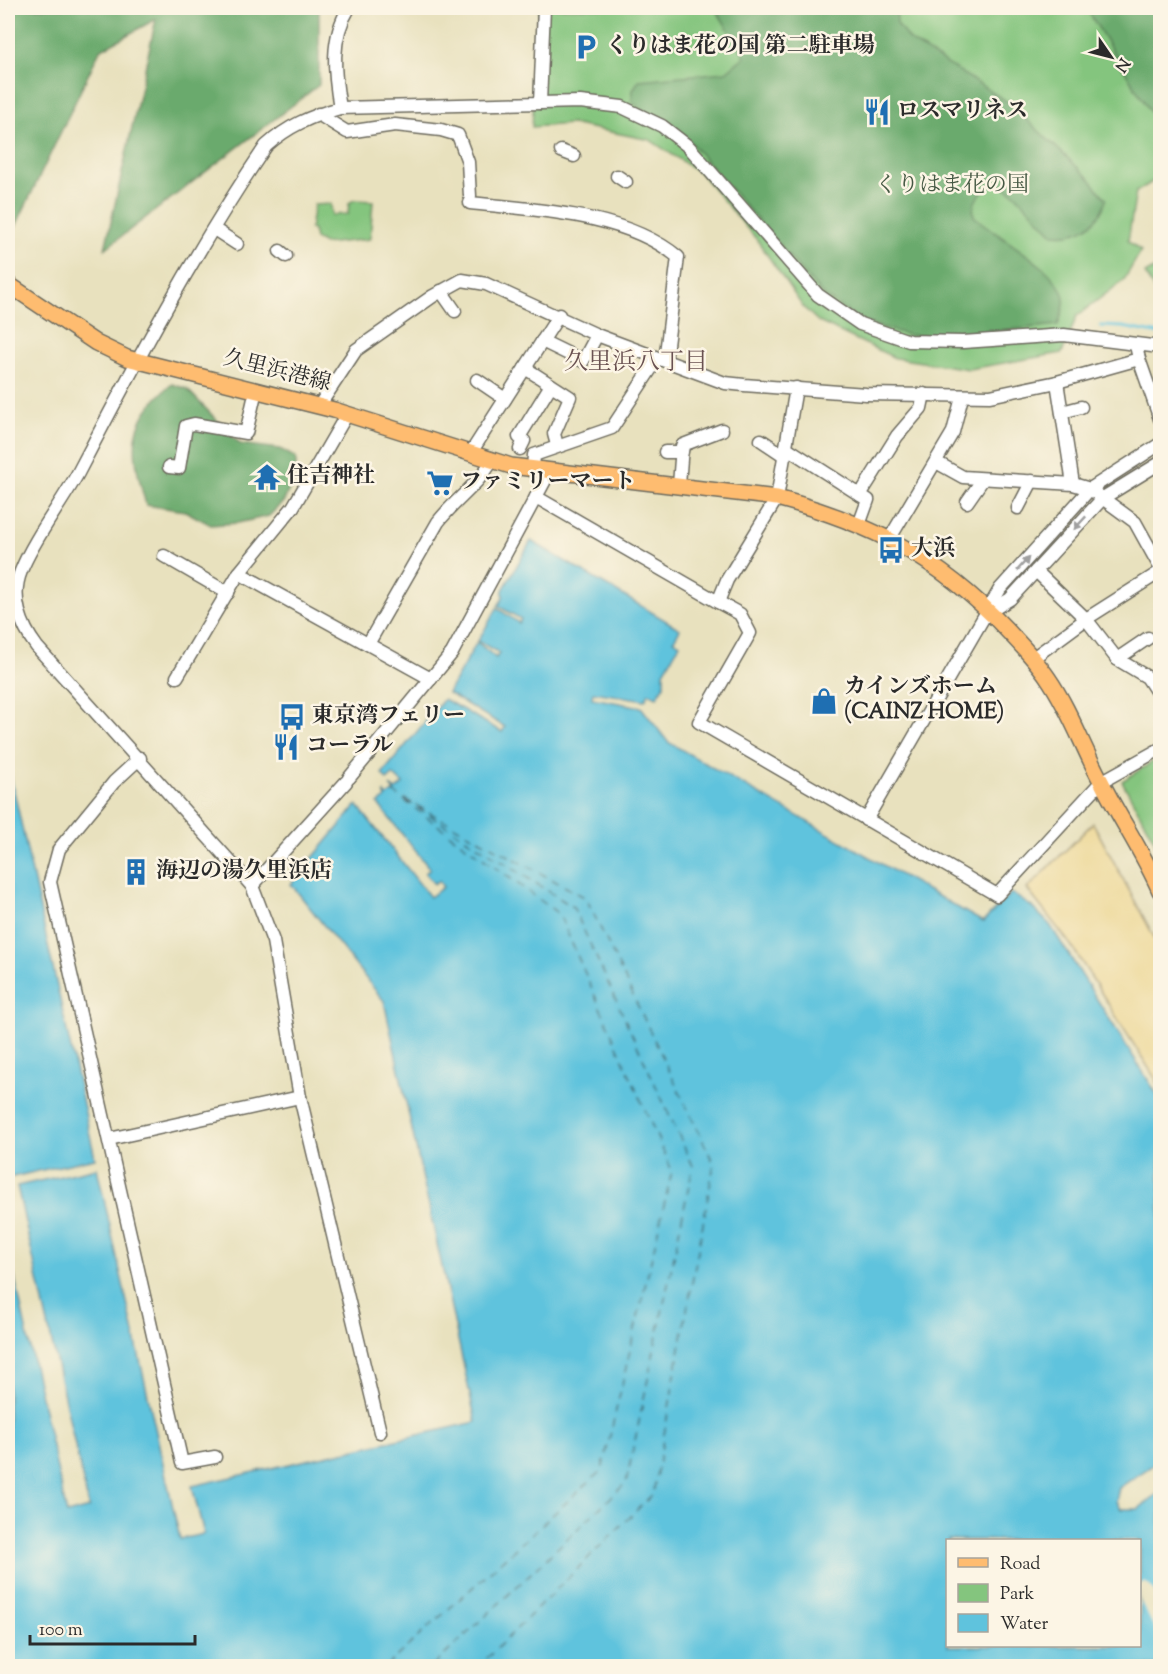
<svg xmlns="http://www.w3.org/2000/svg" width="1168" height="1674" font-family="'Sorts Mill Goudy','Noto Serif JP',serif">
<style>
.green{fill:#84c57e;stroke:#587854;stroke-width:1.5}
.forest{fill:#6baa6d;stroke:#4b6a4c;stroke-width:1.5}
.sand{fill:#eeda9e;stroke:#8c8264;stroke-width:1.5}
.water{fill:#5fc3dd;stroke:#457784;stroke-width:1.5;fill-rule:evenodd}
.pier{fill:#e8e1be}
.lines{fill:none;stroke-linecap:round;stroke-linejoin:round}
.stream{stroke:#5fc3dd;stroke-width:3}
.ferry{stroke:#3b5960;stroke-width:1.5;stroke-dasharray:8 6;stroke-linecap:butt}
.minor-casing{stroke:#6d6b5e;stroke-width:15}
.major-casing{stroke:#6d6b5e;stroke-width:18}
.minor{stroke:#fff;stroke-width:12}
.major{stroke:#febc70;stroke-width:15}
.oneway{fill:#a0a0a0}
.labels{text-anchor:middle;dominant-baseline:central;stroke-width:5;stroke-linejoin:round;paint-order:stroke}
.poi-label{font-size:22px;font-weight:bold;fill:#2b2b2b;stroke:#fcf5e5;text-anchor:start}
.park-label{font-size:22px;fill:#465944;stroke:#fcf5e5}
.street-label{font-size:22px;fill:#2b2b2b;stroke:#fcf5e5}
.neighbourhood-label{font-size:24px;fill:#6a5252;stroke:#fcf5e5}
</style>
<rect width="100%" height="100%" fill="#fcf5e5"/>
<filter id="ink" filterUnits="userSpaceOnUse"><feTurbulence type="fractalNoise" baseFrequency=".0167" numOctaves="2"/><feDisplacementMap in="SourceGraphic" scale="12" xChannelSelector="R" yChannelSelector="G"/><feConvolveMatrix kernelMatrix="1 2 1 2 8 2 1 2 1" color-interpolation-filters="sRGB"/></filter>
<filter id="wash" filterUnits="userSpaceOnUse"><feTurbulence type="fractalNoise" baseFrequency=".008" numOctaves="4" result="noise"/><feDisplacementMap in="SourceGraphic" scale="24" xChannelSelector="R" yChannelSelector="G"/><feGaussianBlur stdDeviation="1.35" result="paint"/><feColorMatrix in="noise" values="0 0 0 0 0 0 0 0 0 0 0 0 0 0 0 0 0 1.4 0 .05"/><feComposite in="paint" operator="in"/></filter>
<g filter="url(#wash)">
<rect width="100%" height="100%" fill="#e8e1be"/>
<g class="green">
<path d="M539 8H1160V177L1136 192 1128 241 1141 251 1124 280 1077 316 1062 353 969 369 895 358 819 322 803 307 757 240 701 174 650 140 571 124 532 127Z"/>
<path d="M354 200 373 201 370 239 324 244 315 239 313 230 310 229 314 205 331 204 332 215 348 214 349 203Z"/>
<path d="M1160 265V300L1145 274Z"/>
<path d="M1160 757V851L1122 781Z"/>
</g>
<g class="forest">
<path d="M8 8H319V85L105 249 156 19 100 50 14 230 8 221V35L11 26 8 21Z"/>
<path d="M715 8H896L897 24 909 40 1008 102 1089 178 1106 199C1100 225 1078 237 1053 234L1014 193 999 184 989 185C981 194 970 202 974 216 996 237 1059 268 1064 298 1066 306 1060 317 1058 325L934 337 909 335 861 321 821 293 691 143 632 102 633 90 639 80 726 72 745 56Z"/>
<path d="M1086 8H1160V122L1157 123Z"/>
<path d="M172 384 187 389 240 444 280 449 296 458V473L284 501 269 516 238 523 211 525 185 511 146 505C131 451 125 423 172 384Z"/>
</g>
<path class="sand" d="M1093 823 1160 948V1086L1071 945 1027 889Z"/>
<g class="water">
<path d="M531 541 680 629 674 640 680 644 664 672V685L657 697 649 693 645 700 593 692 592 698 641 707 668 742 983 922 1011 893 1032 907 1050 925 1160 1099V1460L1119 1488 1116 1501 1121 1509H1138L1160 1492V1666H8V1248L67 1514 89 1508 17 1186 97 1168 180 1539 204 1534 192 1486 476 1422 384 1001 291 884 357 805 430 897 443 887 439 881 434 884 425 873 430 869 378 804 386 798 384 792 387 796 394 791 390 786 396 790 403 784 393 775 387 780 382 774 444 699 502 732 505 727 448 693 477 642 496 658 499 653 478 641 497 608 519 623 521 619 498 606 503 598V590ZM948 1540H1140V1646H948Z"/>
<path d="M8 764 95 1158 8 1178Z"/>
</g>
<path class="pier" d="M1145 1582 1153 1589 1160 1604V1639L1140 1600V1584Z"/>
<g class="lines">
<path class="stream" d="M1101 326 1123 327 1160 334"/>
<g class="ferry">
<path d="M392 792 586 898 714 1164 653 1494 479 1666"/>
<path d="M406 800 573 907 693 1166 626 1483 433 1666"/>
<path d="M386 1666 602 1470 672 1171 559 914 398 796"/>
</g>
</g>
</g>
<g filter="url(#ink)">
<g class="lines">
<defs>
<g id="minor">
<path d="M540 103 544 8"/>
<path d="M340 108C334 74 330 38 349 8"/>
<path d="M318 114 347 132 395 125 441 130 458 135 468 162 470 196"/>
<path d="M561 151 574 156"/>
<path d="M617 176 626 182"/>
<path d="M470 203C536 210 625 213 678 257L665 361"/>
<path d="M214 229 237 244"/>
<path d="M280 251 286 256"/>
<path d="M441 291 455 311"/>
<path d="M542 341 583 361 597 335"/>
<path d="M1139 359 1160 419"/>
<path d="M525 368 570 397 554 434 557 445"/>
<path d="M477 380 505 399"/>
<path d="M1057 382 1073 484"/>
<path d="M319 406 356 350 433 296 462 280 486 284 597 335 682 367 725 383 744 385 866 394 990 396 1057 382 1139 359 1136 345"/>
<path d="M1062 412 1081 407"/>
<path d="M761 440 785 456"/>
<path d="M787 448 868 500 859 525"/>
<path d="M520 449 524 441 519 437 551 385"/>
<path d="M665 452H682L683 445 722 430"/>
<path d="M470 454 559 315"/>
<path d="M936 462 963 477 1073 484 1090 489 1135 522 1160 567"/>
<path d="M169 467 179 468 186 426 194 424 246 433 256 390"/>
<path d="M533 469 534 455 612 428 658 358"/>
<path d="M679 485 682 446"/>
<path d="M860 495 897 436 921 408 924 394"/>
<path d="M536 497 718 602 727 580 777 498 796 388"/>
<path d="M967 502 983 479"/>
<path d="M1018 508 1032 481"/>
<path d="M890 538 953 432 962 397"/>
<path d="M164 556 228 593"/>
<path d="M1036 571 1086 619 1117 659 1147 677 1160 697"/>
<path d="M239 573 431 679"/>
<path d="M718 602 740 614 750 633 699 722 997 895 1101 782 1160 749"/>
<path d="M989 612 1010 599 1103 498 1160 463"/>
<path d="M368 644 438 522C455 500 477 486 492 461"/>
<path d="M1033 658 1086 619 1160 572"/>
<path d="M1117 659 1148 638"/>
<path d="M177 677 239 573 293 507 347 414"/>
<path d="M140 758 114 782 59 849 50 882 182 1463 215 1457"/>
<path d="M349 778 452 653 550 471"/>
<path d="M866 820 1000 589 1090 489 1160 444"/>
<path d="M252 886 346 782"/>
<path d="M109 1139 300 1097"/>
<path d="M380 1432 300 1097 273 941 252 886 37 647C21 626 10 598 21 571 33 540 61 504 78 473 136 362 195 250 266 146 288 126 311 116 340 108L580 102 622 107 662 126 689 147 818 295 860 324 909 341 963 342 1064 335 1160 347"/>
</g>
<path id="major" d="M8 284 96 343 127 358 334 410 511 466 777 498C871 523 939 558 1006 629 1021 645 1036 660 1048 678 1070 710 1083 748 1102 783 1120 819 1144 854 1160 891"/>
</defs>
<use href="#minor" class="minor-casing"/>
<use href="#major" class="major-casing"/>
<use href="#minor" class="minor"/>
<use href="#major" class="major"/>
</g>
<defs><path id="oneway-solid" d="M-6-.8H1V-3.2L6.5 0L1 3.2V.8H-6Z" transform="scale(1.5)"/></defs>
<g class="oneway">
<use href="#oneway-solid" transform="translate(1080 523) rotate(133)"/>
<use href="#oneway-solid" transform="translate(1023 564) rotate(-48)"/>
</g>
</g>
<defs>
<symbol id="parking-bare" viewBox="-9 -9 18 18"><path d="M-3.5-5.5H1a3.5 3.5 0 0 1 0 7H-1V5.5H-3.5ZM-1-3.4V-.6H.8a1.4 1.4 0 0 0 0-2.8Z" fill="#1f6fb2" stroke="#fcf5e5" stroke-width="2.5" paint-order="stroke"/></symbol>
<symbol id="restaurant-bare" viewBox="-9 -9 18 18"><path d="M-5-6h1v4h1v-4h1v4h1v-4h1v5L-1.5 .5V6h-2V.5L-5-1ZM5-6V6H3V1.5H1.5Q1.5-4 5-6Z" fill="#1f6fb2" stroke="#fcf5e5" stroke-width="2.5" paint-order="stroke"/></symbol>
<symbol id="temple-bare" viewBox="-9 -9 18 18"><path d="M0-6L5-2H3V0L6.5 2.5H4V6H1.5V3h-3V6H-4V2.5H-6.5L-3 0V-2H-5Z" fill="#1f6fb2" stroke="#fcf5e5" stroke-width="2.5" paint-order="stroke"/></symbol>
<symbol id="supermarket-bare" viewBox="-9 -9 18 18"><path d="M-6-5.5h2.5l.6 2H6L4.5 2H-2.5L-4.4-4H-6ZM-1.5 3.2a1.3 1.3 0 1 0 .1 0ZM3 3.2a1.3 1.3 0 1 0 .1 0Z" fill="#1f6fb2" stroke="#fcf5e5" stroke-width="2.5" paint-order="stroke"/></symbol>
<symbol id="bus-bare" viewBox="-9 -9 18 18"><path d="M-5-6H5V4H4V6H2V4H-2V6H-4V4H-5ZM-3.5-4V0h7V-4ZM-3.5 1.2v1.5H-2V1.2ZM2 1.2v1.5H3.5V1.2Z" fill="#1f6fb2" stroke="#fcf5e5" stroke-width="2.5" paint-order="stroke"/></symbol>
<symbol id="shop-bare" viewBox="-9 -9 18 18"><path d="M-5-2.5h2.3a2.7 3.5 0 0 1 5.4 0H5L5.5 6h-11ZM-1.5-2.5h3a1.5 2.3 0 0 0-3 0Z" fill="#1f6fb2" stroke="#fcf5e5" stroke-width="2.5" paint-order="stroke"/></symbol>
<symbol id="building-bare" viewBox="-9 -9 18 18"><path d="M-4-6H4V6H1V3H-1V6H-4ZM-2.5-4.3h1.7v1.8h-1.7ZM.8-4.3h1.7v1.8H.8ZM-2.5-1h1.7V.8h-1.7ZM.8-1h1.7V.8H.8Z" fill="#1f6fb2" stroke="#fcf5e5" stroke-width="2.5" paint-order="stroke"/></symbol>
</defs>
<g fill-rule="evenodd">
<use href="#parking-bare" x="567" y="28" width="38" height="38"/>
<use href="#restaurant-bare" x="858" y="93" width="38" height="38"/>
<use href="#temple-bare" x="248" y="458" width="38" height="38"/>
<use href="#supermarket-bare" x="421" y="464" width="38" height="38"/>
<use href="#bus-bare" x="872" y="531" width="38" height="38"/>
<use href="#shop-bare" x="805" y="682" width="38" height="38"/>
<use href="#bus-bare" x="273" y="698" width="38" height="38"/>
<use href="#restaurant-bare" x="267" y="728" width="38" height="38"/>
<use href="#building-bare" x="117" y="853" width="38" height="38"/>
</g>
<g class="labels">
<g class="poi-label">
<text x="606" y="47">くりはま花の国 第二駐車場</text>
<text x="897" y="112">ロスマリネス</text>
<text x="287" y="477">住吉神社</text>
<text x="460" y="483">ファミリーマート</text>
<text x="911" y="550">大浜</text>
<text x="844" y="688">カインズホーム<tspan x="844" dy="25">(CAINZ HOME)</tspan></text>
<text x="312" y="717">東京湾フェリー</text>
<text x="306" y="747">コーラル</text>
<text x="156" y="872">海辺の湯久里浜店</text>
</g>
<g class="park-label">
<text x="952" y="186">くりはま花の国</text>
</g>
<g class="street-label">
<text transform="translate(277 372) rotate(14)">久里浜港線</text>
</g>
<g class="neighbourhood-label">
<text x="636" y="363">久里浜八丁目</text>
</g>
</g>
<rect width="1168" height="1674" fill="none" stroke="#fcf5e5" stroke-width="30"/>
<rect x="946" y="1539" width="195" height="108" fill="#fcf5e5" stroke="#a8a49b" stroke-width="1.5"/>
<rect x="958" y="1558" width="30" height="9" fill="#febc70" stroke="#a8a49b" stroke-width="1.5"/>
<text x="1000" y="1569" font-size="18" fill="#2b2b2b">Road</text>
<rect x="958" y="1584" width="30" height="18" fill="#84c57e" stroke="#a8a49b" stroke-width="1.5"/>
<text x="1000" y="1599" font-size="18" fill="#2b2b2b">Park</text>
<rect x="958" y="1614" width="30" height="18" fill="#5fc3dd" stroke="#a8a49b" stroke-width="1.5"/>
<text x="1000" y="1629" font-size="18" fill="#2b2b2b">Water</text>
<g transform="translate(1111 57) rotate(125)" stroke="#fcf5e5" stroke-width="4.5" paint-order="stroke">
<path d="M0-4.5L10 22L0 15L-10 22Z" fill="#2b2b2b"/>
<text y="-9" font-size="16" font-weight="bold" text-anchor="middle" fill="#2b2b2b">N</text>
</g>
<path d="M30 1635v9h165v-9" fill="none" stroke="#2b2b2b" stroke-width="3"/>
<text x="39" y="1635" font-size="18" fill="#2b2b2b" stroke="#fcf5e5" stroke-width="4.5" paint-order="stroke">100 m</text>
</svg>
